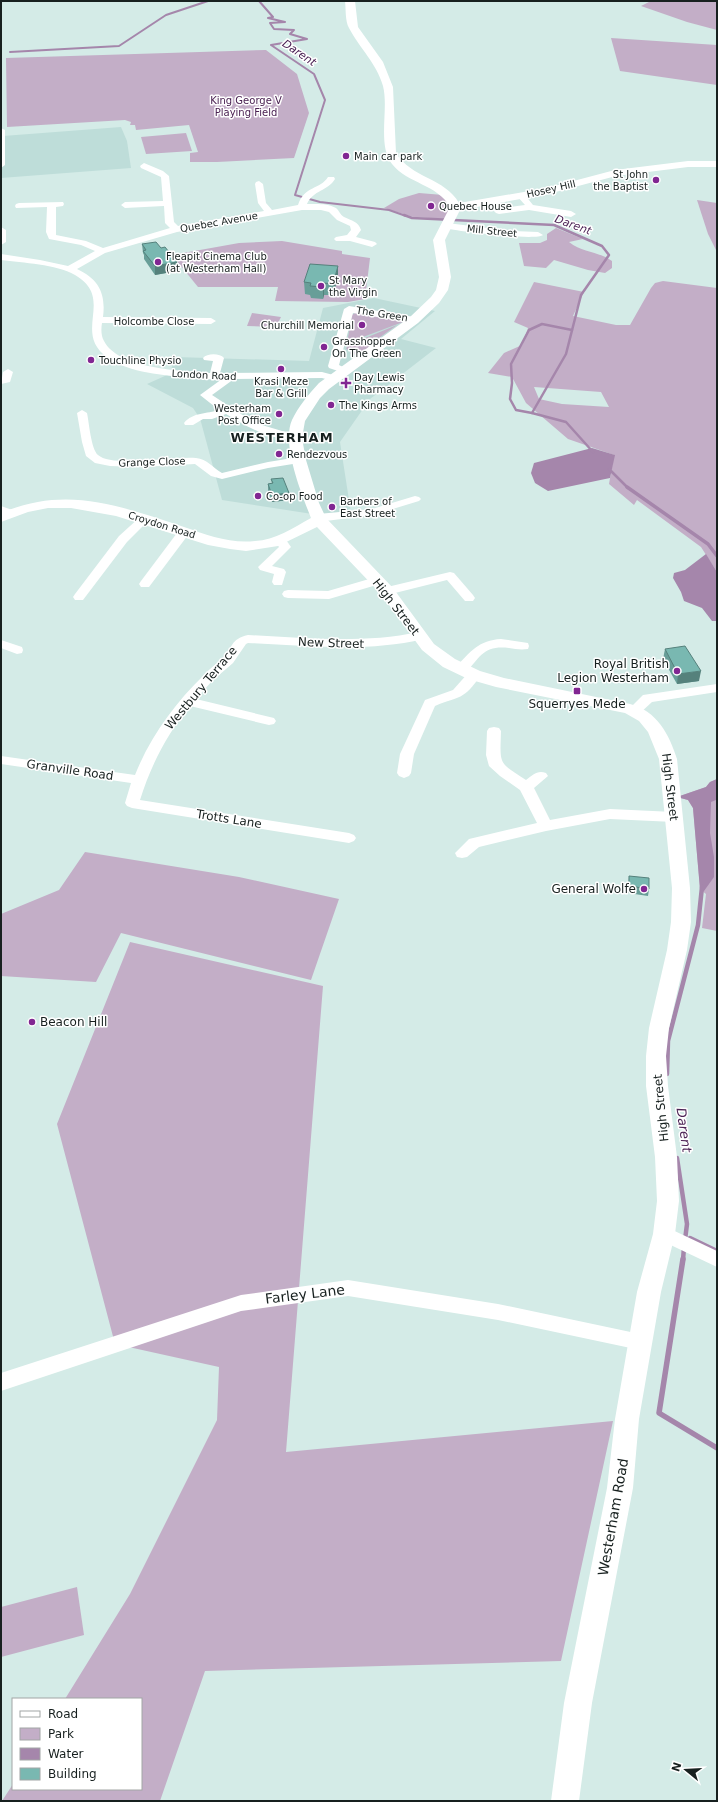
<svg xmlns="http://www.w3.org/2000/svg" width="718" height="1802" font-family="'DejaVu Sans',sans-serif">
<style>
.built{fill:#beddd9}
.green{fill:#c3aec7;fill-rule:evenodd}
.water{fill:#a586ab}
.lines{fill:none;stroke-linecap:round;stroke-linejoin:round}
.stream-far4{stroke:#a586ab;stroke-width:2}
.stream-far3{stroke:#a586ab;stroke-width:2.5}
.stream-far2{stroke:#a586ab;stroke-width:3.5}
.stream-far1{stroke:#a586ab;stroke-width:4.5}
.stream{stroke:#a586ab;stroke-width:5.5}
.minor{fill:#fff;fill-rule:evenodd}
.major{fill:#fff;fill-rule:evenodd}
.wall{fill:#689e98}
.shaded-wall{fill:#55817c}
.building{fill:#79b8b1;stroke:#55817c}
.poi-dot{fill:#812692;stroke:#fff;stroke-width:1.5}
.labels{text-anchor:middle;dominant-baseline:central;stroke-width:3;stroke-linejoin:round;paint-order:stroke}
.far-park-label{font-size:10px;fill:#492051;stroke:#fff}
.far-poi-label{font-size:10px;fill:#17201f;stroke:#fff;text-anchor:start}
.far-street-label{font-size:10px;fill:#17201f;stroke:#fff}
.far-water-label{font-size:11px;font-style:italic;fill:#4c2355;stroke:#fff}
.street-label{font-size:12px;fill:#17201f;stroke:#fff}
.poi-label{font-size:12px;fill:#17201f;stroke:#fff;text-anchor:end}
.far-district-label{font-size:13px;font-weight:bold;letter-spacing:1px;fill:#17201f;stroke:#fff}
.water-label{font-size:13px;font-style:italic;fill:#4c2355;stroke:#fff}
.near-street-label{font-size:14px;fill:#17201f;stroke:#fff}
</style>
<rect width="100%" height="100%" fill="#d4ebe7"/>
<g class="built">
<path d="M1 118 3 136 121 127 127 141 131 168 1 178Z"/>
<path d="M374 298 435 311 401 339 436 348 370 399 340 442 351 513 325 516 222 500 201 422 197 414 193 408 147 384 167 375 171 370 175 357 309 361 323 308Z"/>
</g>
<g class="green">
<path d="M651 1H717V30L687 22 641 6Z"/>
<path d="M611 38 717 45V85L620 71Z"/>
<path d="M266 50 297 74 309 113 294 158 217 162H190V153L198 152 189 125 136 130 135 125H130L131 122 125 120 7 127 6 58Z"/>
<path d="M186 133 192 151 146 154 141 137Z"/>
<path d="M419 193 443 195 450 204 449 211 445 219 413 217 384 208 399 199Z"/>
<path d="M697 200 717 203V252L708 234Z"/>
<path d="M556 228 583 239 569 242C583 253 598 251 612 261V268L605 273 588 270 554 260 546 268 524 266 519 243H540L547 240V234Z"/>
<path d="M282 241 342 251V254L370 258 365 299 348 302 275 301 278 287H198L172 255 239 243Z"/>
<path d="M663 281 717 288V572L701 547 637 500 634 505 609 484 614 455 568 439 526 403 512 377 488 373 504 353 522 345 528 328 514 322 534 282 584 292 573 316 616 325H630L651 288 655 283ZM534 387 601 392 609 407 562 404 539 399Z"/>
<path d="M252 313 281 317 276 327 247 326Z"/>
<path d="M355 313 403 321V322L347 343 352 315Z"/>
<path d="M397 325 379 338 375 337 373 339 377 340 359 355 350 354 351 351 346 349 348 345Z"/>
<path d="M717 779V931L702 928 706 894 700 889 693 808 688 800 677 797 706 787 710 782Z"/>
<path d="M85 852 239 877 339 899 311 980 121 933 96 982 1 976V914L59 890Z"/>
<path d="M130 942 323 986 286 1452 613 1421 561 1661 205 1671 160 1801H2L13 1784V1789H141V1699H65L130 1594 217 1420 219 1367 115 1344 57 1124Z"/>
<path d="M77 1587 84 1635 1 1657V1607Z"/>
</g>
<g class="water">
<path d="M592 448 615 455 610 478 548 491 535 483 531 473 534 463Z"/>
<path d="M706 554 717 572V621H712L702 608 684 601 681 592 673 578 674 573 685 570Z"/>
<path d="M717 779V801L716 800 711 802 710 833 714 857V877L704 891 700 889 693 808 688 800 677 797 706 787 710 782Z"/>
</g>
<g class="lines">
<g class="stream-far4">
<path d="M259 1 273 17 268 18 285 22 270 23 274 29 294 30 290 34 307 39 271 45 314 74 325 100 295 195 320 202 389 210 406 216"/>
<path d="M10 52 119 46 166 15 208 1"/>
</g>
<g class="stream-far3">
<path d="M404 215 412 218 554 225 602 246 609 255 581 295 566 354 532 413 566 422 593 452"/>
<path d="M532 413 516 410 510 399 512 383 511 364 529 330 542 324 572 330"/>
<path d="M609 469 628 488"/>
</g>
<path class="stream-far2" d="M627 487 708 544 717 556"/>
<g class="stream-far1">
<path d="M667 1074 668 1041 698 925 702 887"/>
<path d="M677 1158 687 1224 685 1240"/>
<path d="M690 1238 717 1251"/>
<path d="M683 1260 684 1247"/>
</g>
<path class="stream" d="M683 1259 659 1413 717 1448"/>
<g class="minor">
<path d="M1 128 5 130V165L1 168Z"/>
<path d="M144 163 163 171 169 176 174 222 178 226 264 211 258 203 255 184 256 182 259 181 263 184 266 203 272 210 298 205C305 185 320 190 328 177H334L335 179C328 191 313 190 307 204 316 204 328 203 336 208 339 210 340 215 344 217 352 221 358 221 361 230L356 237 375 242 377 244 372 247 350 241H336L334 239 336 237 347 235 351 230 350 226 337 220 329 212 321 210H302L177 232 105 253 77 269C99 279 106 294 103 317L211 318 216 321 211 324 102 323C101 329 101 336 104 341 118 369 183 371 210 373L213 361 204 360 203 358C207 353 220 353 224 358L220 373 322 372 337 376 338 378 333 381 322 378 234 379 212 395 241 414 262 425 282 431 300 434 301 436 300 438C277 444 245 426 226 414L212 419H203L193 425H185L184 423C193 412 207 414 219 410L200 395 222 379 214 380C206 378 198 379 190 378 164 375 130 373 108 358 71 332 116 299 75 275 56 264 23 263 1 260V254L40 260 68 266 95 251 81 245 49 239 46 232 47 207 16 208 15 206 16 204 19 203 63 202 64 204 63 206 56 207V235L86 241 103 248 170 228 165 223 164 206 125 208 121 205 125 202 163 201 161 177 141 168 140 166Z"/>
<path d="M521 193 524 194 533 205 571 211 576 214 571 217 529 210 499 214 496 213 485 202 489 199 501 208 525 205 517 196Z"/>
<path d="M447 223 513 231 538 232 543 235C536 241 456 231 444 228L442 226Z"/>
<path d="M1 227 6 230V242L1 245Z"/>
<path d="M349 306 414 317 419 320 414 323 353 313 339 365 349 370 344 373 329 368 328 366 344 309Z"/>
<path d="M8 369 13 372 10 382 1 384 3 372Z"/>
<path d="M82 410 87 413C89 422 91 449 98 455 112 468 174 456 196 458 207 459 213 468 222 473L268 462 299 457 305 460 299 463 268 468 222 479 211 476 195 464 141 467 110 466 95 463 86 456 82 442 77 413Z"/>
<path d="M415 496 419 497 421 499 419 501 373 515 318 522 312 518 318 514 372 509Z"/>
<path d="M1 506 15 511 17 513 11 516 1 513Z"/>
<path d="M144 515 148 517 150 519 127 542 83 600H75L73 597 75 594 119 536 140 517Z"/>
<path d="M184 528 190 532 188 535 149 587H141L139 584 141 581 180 529Z"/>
<path d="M280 536 284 537 291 547 272 566 284 569 286 572 282 585H274L272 582 274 574 260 570 258 567 279 547 274 540 276 537Z"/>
<path d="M450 572 454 573 473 595 475 598 473 601H465L447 580 387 595 383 594 381 591 383 588Z"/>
<path d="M376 577 380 578 382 581 380 584 329 599 288 598 284 597 282 594 284 591 288 590 328 591Z"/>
<path d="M419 632 423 633 425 636 423 639C366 653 307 645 248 643L246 644 233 663 212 681 196 699 274 718 276 721 274 724 269 725 190 706C167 734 151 765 140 800L349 833 354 835 356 838 354 841 349 843 132 808 127 806 125 803 131 783 1 764V756L135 775C150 737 175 703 204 675 209 669 216 664 222 659 233 648 230 639 248 635 305 638 362 644 419 632Z"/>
<path d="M501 639 528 643 529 646 528 649C521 650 515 649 509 648 485 645 480 656 466 673H456L455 670 456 667C470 652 479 640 501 639Z"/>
<path d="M1 640 22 647 23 650 22 653 17 654 1 648Z"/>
<path d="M474 671 479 672 481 675C463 701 461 695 435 706L414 754 411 773 409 776 404 778 399 776 397 773 400 754 425 700 453 690 469 672Z"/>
<path d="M717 684V692L652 702 639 714H629L627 711 643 695Z"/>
<path d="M494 727 499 728 501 731C500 765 498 762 526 780 533 775 537 770 546 773L548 776 534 788 550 820 610 809 674 812 679 814 681 817 679 820 674 822 610 819 546 831 479 847 467 857 462 858 457 857 455 853 469 839 537 823 520 790 500 776 489 766 486 755 487 731 489 728Z"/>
<path d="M664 1226 717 1251V1267L658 1239 655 1234 658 1229Z"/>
<path d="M348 1280 498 1304 640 1334 647 1336 649 1342 647 1348 640 1350 498 1320 348 1296 241 1311 1 1391V1373L241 1295Z"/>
</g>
<path class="major" d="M345 1H355L358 27 383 62 393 87 396 153C411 178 445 178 459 203L547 188 615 170 688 161H717V167H688L616 176 548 194 460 210 445 240 451 277 448 290 439 303 418 323 329 389 320 398 305 421 302 438 306 460 319 503 326 518 393 588 434 644 455 659 480 671 504 678 630 704C657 711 669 734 677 759L690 888 691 922 687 950 669 1028 666 1056 668 1086 677 1157 679 1201 675 1234 661 1292 639 1419 633 1488 592 1703 579 1801H551L564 1703 607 1488 615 1419 637 1292 653 1234 657 1201 655 1157 646 1086V1056L649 1028 667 950 671 922 672 888 659 759 648 732 639 721 625 713 496 687 468 679 443 667 422 650 381 594 317 527 278 546 246 551 230 549 208 545 116 516 71 508H48L28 512 1 522V513C67 485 120 506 184 527 207 535 231 544 255 541 275 540 293 528 311 518 302 495 281 444 292 420 298 407 309 394 319 383L410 317 431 297 436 290 439 277 433 240 450 207C437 184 408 184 392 164 377 145 389 109 383 86 376 62 360 49 349 28 345 21 346 9 345 1Z"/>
</g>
<g class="wall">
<path d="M142 244 161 248 177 262V271L155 275 144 259V255L143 253Z"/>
<path d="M338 277 333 295H324L323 299 311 298 310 295 305 294 304 282Z"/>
<path d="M271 479 289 500 272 502 268 490V484L272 483Z"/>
<path d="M665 649 699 681 677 684 663 659Z"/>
<path d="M629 876 649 889 648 896 628 893Z"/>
</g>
<g class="shaded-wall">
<path d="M177 262V271L155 275V266Z"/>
<path d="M338 266V277L333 295V284Z"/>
<path d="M324 283V295L323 299V287Z"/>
<path d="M289 493V500L272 502V495Z"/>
<path d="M701 671 699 681 677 684 678 674Z"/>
</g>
<g class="building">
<path d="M156 242 161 248 165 247 177 262 155 266 143 251 146 250 142 244Z"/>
<path d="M310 264 338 266 333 284 324 283 323 287 310 286 311 283 304 282Z"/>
<path d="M283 478 289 493 272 495 268 484 273 483 271 479Z"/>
<path d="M685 646 701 671 678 674 665 649Z"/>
<path d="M629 876 649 878V889L629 886Z"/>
</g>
<g class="poi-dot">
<circle cx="346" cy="156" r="4"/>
<circle cx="656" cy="180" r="4"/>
<circle cx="431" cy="206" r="4"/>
<circle cx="158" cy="262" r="4"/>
<circle cx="321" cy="286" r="4"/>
<circle cx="362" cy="325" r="4"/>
<circle cx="324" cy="347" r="4"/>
<circle cx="91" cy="360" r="4"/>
<circle cx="281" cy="369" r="4"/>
<path d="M344 377h4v4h4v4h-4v4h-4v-4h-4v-4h4z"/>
<circle cx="331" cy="405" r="4"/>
<circle cx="279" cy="414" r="4"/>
<circle cx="279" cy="454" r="4"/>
<circle cx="258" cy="496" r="4"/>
<circle cx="332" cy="507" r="4"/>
<circle cx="677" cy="671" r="4"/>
<rect x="573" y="687" width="8" height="8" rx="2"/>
<circle cx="644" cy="889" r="4"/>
<circle cx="32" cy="1022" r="4"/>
</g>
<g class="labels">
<g class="far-park-label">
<text x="246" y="100">King George V<tspan x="246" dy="12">Playing Field</tspan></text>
</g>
<g class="far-poi-label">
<text x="354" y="156">Main car park</text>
<text x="648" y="174" text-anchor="end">St John<tspan x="648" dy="12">the Baptist</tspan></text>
<text x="439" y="206">Quebec House</text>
<text x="166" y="256">Fleapit Cinema Club<tspan x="166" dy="12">(at Westerham Hall)</tspan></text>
<text x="329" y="280">St Mary<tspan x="329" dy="12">the Virgin</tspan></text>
<text x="354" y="325" text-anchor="end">Churchill Memorial</text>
<text x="332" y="341">Grasshopper<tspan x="332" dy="12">On The Green</tspan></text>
<text x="99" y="360">Touchline Physio</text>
<text x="354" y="377">Day Lewis<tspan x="354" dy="12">Pharmacy</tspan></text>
<text x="281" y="381" text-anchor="middle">Krasi Meze<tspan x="281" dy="12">Bar &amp; Grill</tspan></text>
<text x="339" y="405">The Kings Arms</text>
<text x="271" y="408" text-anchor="end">Westerham<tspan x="271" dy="12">Post Office</tspan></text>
<text x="287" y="454">Rendezvous</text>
<text x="266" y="496">Co-op Food</text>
<text x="340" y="501">Barbers of<tspan x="340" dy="12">East Street</tspan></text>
</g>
<g class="far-street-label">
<text transform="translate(551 189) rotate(-13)">Hosey Hill</text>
<text transform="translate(219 222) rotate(-10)">Quebec Avenue</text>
<text transform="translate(492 231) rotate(6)">Mill Street</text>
<text transform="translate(382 314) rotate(9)">The Green</text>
<text x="154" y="321">Holcombe Close</text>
<text transform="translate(204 375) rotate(3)">London Road</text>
<text transform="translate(152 462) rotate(-2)">Grange Close</text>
<text transform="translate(162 525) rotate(17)">Croydon Road</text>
</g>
<g class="far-water-label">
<text transform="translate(299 53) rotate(34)">Darent</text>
<text transform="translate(573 225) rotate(20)">Darent</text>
</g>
<g class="street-label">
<text transform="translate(396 607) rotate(52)">High Street</text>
<text transform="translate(331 643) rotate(2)">New Street</text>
<text transform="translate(201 688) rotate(-50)">Westbury Terrace</text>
<text transform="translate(70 770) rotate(8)">Granville Road</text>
<text transform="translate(670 787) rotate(83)">High Street</text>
<text transform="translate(229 819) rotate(9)">Trotts Lane</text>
<text transform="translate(661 1108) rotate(-96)">High Street</text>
</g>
<g class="poi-label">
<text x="669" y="664">Royal British<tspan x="669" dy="14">Legion Westerham</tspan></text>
<text x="577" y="704" text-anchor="middle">Squerryes Mede</text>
<text x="636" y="889">General Wolfe</text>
<text x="40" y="1022" text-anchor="start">Beacon Hill</text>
</g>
<g class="far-district-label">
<text x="282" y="437">WESTERHAM</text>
</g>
<g class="water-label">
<text transform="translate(684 1130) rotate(82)">Darent</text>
</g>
<g class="near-street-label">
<text transform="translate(305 1294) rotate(-7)">Farley Lane</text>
<text transform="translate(613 1517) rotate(-80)">Westerham Road</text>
</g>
</g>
<rect width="718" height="1802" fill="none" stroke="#17201f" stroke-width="4"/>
<rect x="12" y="1698" width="130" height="92" fill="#ffffff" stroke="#a2a6a5"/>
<rect x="20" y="1711" width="20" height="6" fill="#ffffff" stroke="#a2a6a5"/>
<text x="48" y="1718" font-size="12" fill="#17201f">Road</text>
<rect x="20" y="1728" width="20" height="12" fill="#c3aec7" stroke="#a2a6a5"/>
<text x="48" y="1738" font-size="12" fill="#17201f">Park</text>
<rect x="20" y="1748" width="20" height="12" fill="#a586ab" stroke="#a2a6a5"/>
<text x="48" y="1758" font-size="12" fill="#17201f">Water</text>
<rect x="20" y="1768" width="20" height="12" fill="#79b8b1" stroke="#a2a6a5"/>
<text x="48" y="1778" font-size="12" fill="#17201f">Building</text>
<g transform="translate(686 1770) rotate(288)" stroke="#ffffff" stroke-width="3" paint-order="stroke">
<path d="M0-3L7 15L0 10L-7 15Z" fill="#17201f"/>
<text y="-6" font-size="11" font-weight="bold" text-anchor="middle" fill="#17201f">N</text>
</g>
</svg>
